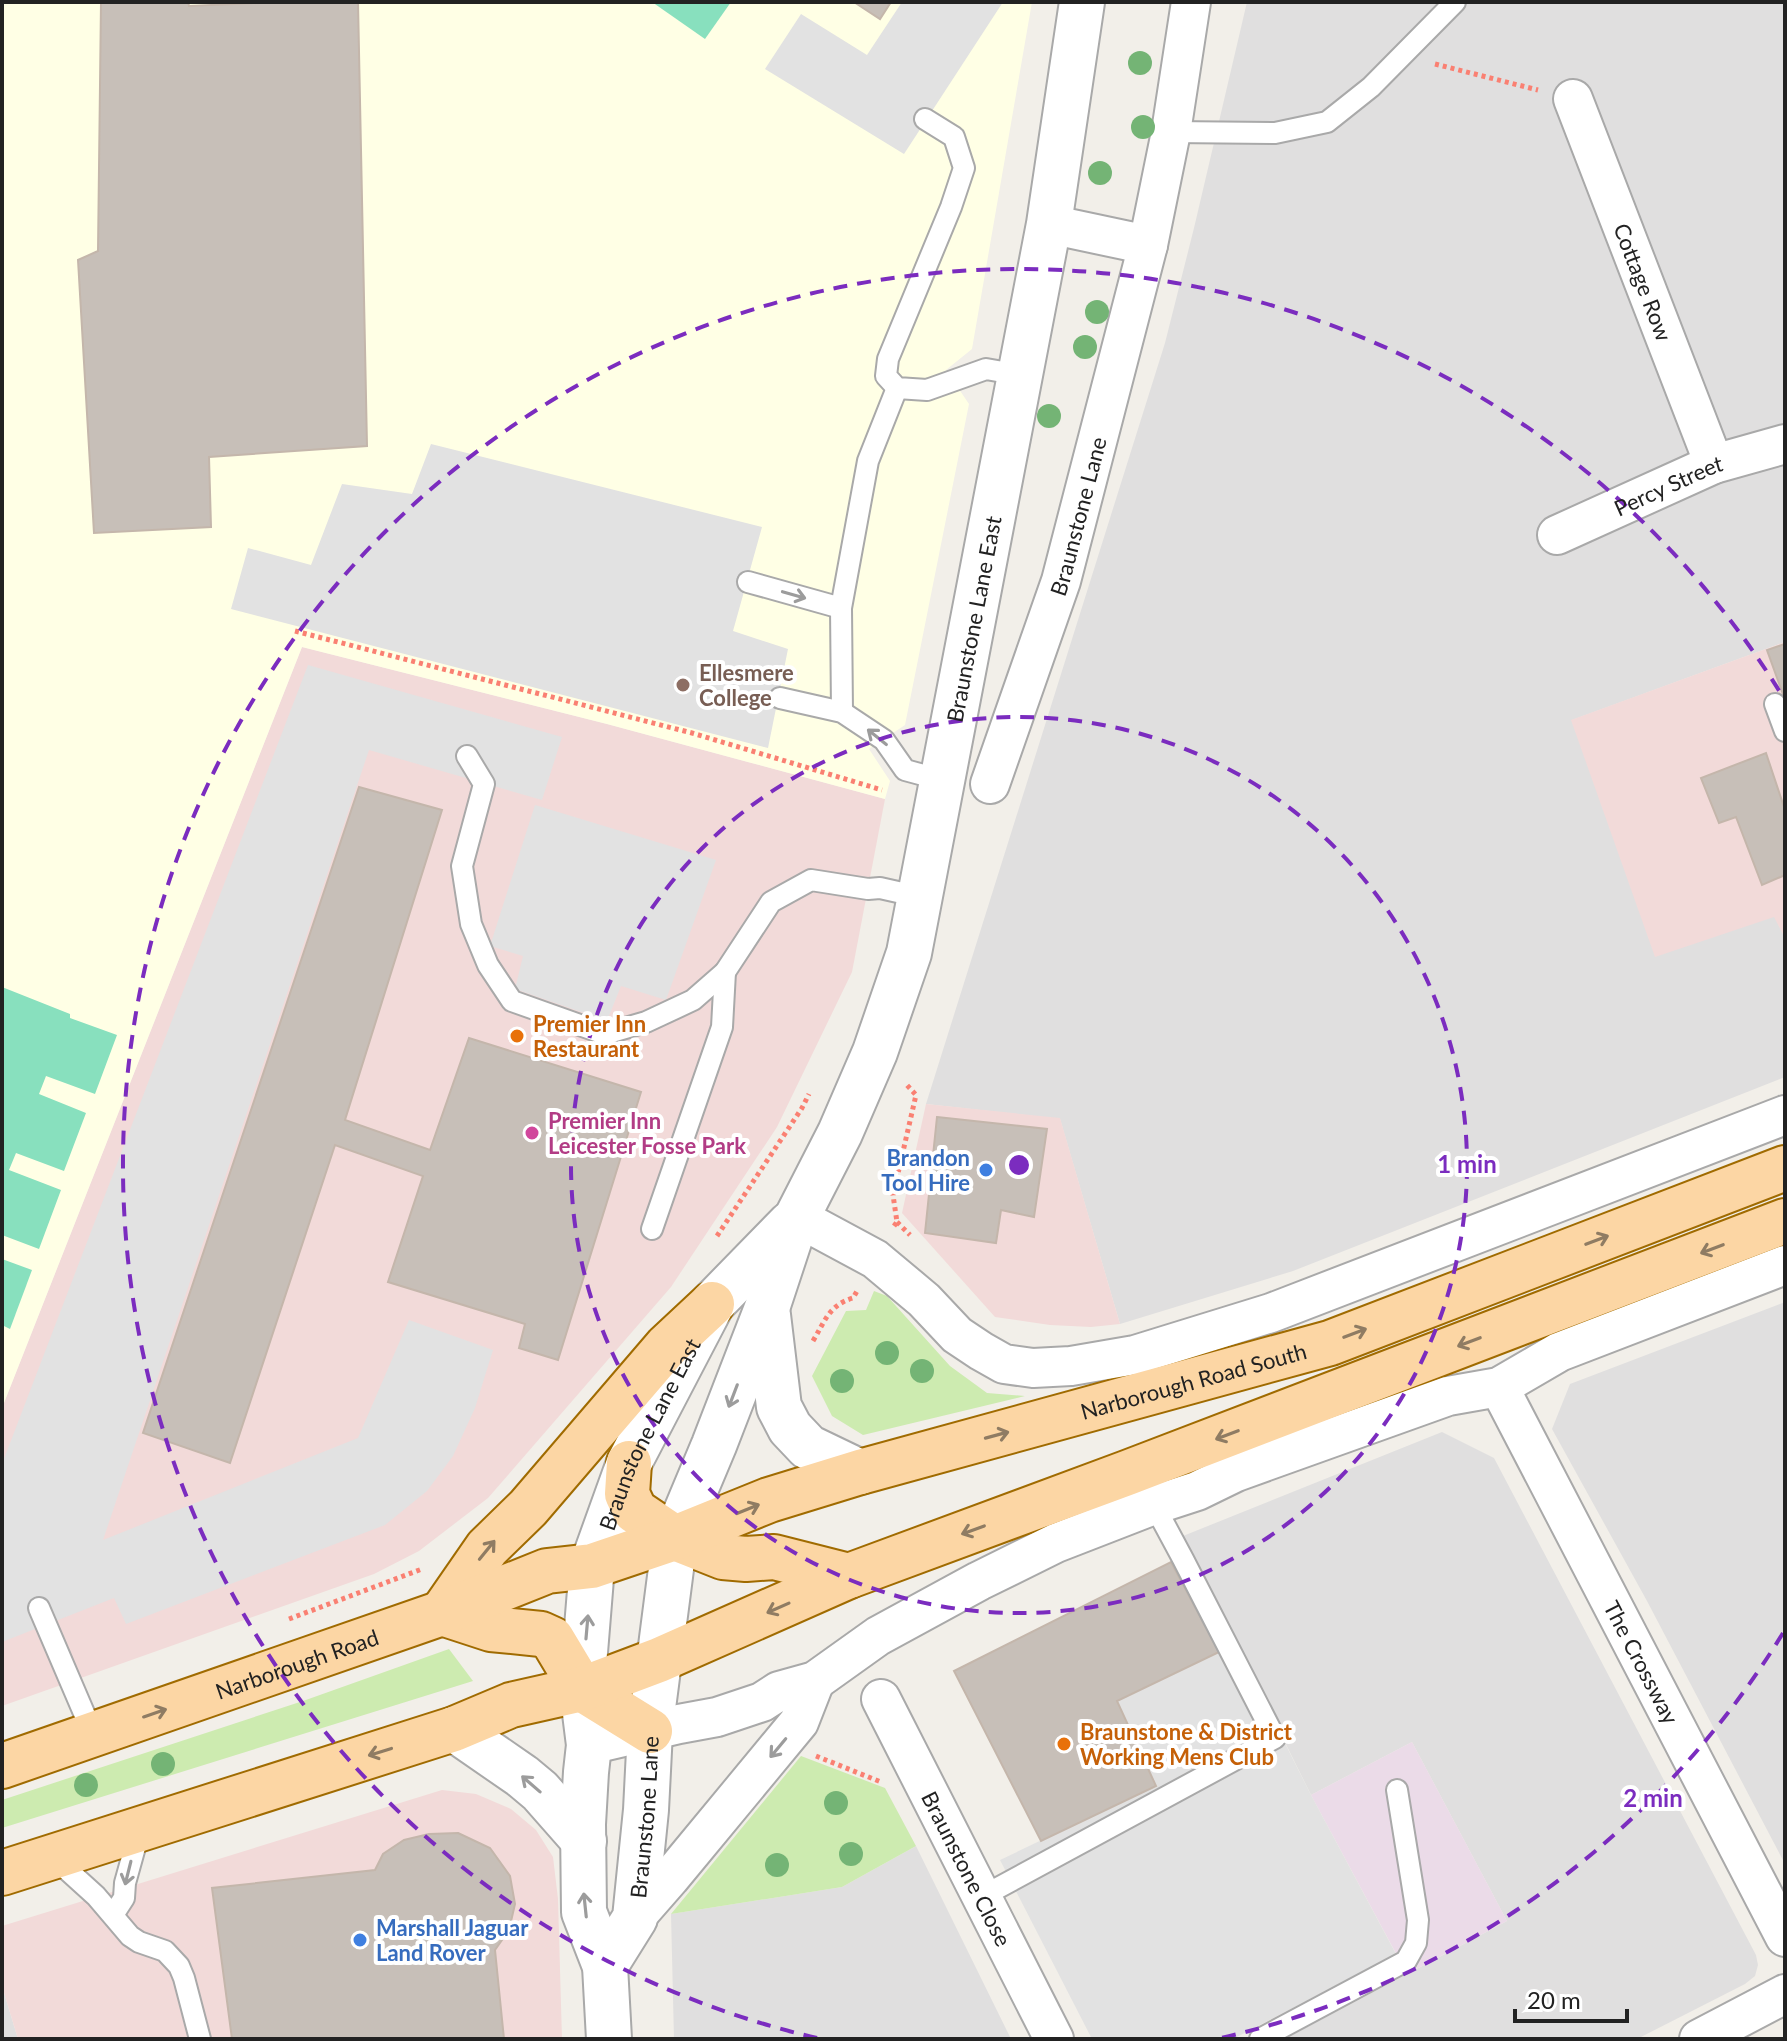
<svg xmlns="http://www.w3.org/2000/svg" width="1787" height="2041" font-family="Lato,sans-serif">
<style>
.residential{fill:#e0dfdf}
.commercial{fill:#f2dad9}
.industrial{fill:#ebdbe8}
.education{fill:#ffffe5}
.grass{fill:#cdebb0}
.pitch{fill:#88e0be}
.parking{fill:#e2e2e2}
.building{fill:#c7bfb8;stroke:#c4b6ab;stroke-width:2}
.lines{fill:none;stroke-linecap:round;stroke-linejoin:round}
.service-casing{stroke:#a9a9a9;stroke-width:24}
.minor-casing{stroke:#a9a9a9;stroke-width:42}
.tertiary-casing{stroke:#a9a9a9;stroke-width:48}
.primary-casing{stroke:#a06b00;stroke-width:48}
.path{stroke:#fa8072;stroke-width:5;stroke-dasharray:4 4;stroke-linecap:butt}
.service{stroke:#fff;stroke-width:20}
.minor{stroke:#fff;stroke-width:38}
.tertiary{stroke:#fff;stroke-width:44}
.primary{stroke:#fcd6a4;stroke-width:44}
.tree{fill:#74b475}
.oneway{stroke:#9c9c9c}
.oneway2{stroke:#8f7c63}
.ring{fill:none;stroke:#7b2cbf;stroke-width:4;stroke-dasharray:14 10}
.education-dot{fill:#8d6e63;stroke:#fff;stroke-width:3}
.food-dot{fill:#e8710a;stroke:#fff;stroke-width:3}
.hotel-dot{fill:#d1479c;stroke:#fff;stroke-width:3}
.shop-dot{fill:#3f7fe0;stroke:#fff;stroke-width:3}
.labels{text-anchor:middle;dominant-baseline:central;stroke-width:8;stroke-linejoin:round;paint-order:stroke}
.street-label{font-size:22px;fill:#222;stroke:#fff}
.education-label{font-size:22px;font-weight:bold;fill:#785e54;stroke:#fff;text-anchor:start}
.food-label{font-size:22px;font-weight:bold;fill:#c56008;stroke:#fff;text-anchor:start}
.hotel-label{font-size:22px;font-weight:bold;fill:#b23c85;stroke:#fff;text-anchor:start}
.shop-label{font-size:22px;font-weight:bold;fill:#366cbe;stroke:#fff;text-anchor:end}
.centre{fill:#7b2cbf;stroke:#fff;stroke-width:4}
.ring-label{font-size:24px;text-anchor:middle;font-weight:bold;fill:#7b2cbf;stroke:#fff;stroke-width:8;stroke-linejoin:round;paint-order:stroke}
</style>
<rect width="100%" height="100%" fill="#f2efe9"/>
<g class="residential">
<path d="M1247 2H1785V642L1572 720 1775 917 1785 938V1077L1293 1271 1120 1324 1060 1119 926 1104 1165 343 1194 228Z"/>
<path d="M1785 1302V1864L1647 1601 1552 1429 1570 1384Z"/>
<path d="M1442 1432 1494 1458 1756 1955 1758 1965 1755 1976 1745 1984 1637 2039H1285L1507 1921 1412 1742 1311 1795 1183 1536Z"/>
<path d="M916 1846 1011 2039H674L671 1914 842 1887Z"/>
<path d="M2 1986 18 2039H2Z"/>
</g>
<g class="commercial">
<path d="M1785 642V938L1774 917 1655 957 1571 720Z"/>
<path d="M302 647 607 724 885 799 852 972 777 1127 671 1287 488 1498 419 1551 374 1574 2 1706V1408Z"/>
<path d="M926 1104 1060 1118 1120 1324 1091 1327 1050 1325 995 1317 902 1213Z"/>
<path d="M442 1790 476 1794 511 1809 536 1830 553 1857 558 1899 562 2039H18L2 1986V1926Z"/>
</g>
<path class="industrial" d="M1412 1742 1507 1921 1407 1974 1311 1795Z"/>
<path class="education" d="M2 2H1032L972 349 946 370 969 404 905 725 869 749 890 781 885 799 607 724 302 647 2 1408Z"/>
<g class="grass">
<path d="M874 1291 887 1296 950 1366 987 1393 1025 1396 863 1435 832 1416 812 1376 846 1311 866 1310Z"/>
<path d="M449 1649 473 1681 2 1828V1800L303 1701Z"/>
<path d="M801 1756 885 1788 916 1846 842 1887 671 1914Z"/>
</g>
<g class="pitch">
<path d="M652 2H731L705 39Z"/>
<path d="M2 987 70 1014V1018L117 1035 95 1094 46 1076 39 1094 86 1113 64 1171 16 1153 9 1170 61 1190 39 1249 2 1235Z"/>
<path d="M2 1259 32 1270 10 1329 2 1325Z"/>
</g>
<g class="parking">
<path d="M902 2H1003L904 154 765 69 801 14 867 55Z"/>
<path d="M431 444 762 527 733 631 788 649 768 748 231 609 248 548 311 565 342 484 412 494Z"/>
<path d="M308 665 562 737 542 800 369 750 103 1540 358 1438 409 1320 493 1350 475 1408 453 1456 427 1491 385 1525 126 1624 114 1598 2 1642V1464Z"/>
<path d="M535 805 716 860 666 1000 621 986 607 1021 515 989 523 956 490 946Z"/>
<path d="M1235 1644 1311 1795 1396 1954 1233 2039H1092L1000 1860 1155 1786 1117 1701Z"/>
</g>
<g class="building">
<path d="M101 2H188L189 6 282 2H358L367 446 209 457 211 527 94 533 78 260 98 251Z"/>
<path d="M854 2H891L880 19Z"/>
<path d="M1785 644V700L1767 650Z"/>
<path d="M1766 753 1785 810V875L1762 885 1736 817 1719 823 1701 778Z"/>
<path d="M359 787 442 810 345 1120 430 1150 469 1038 641 1092 558 1360 519 1348 525 1324 388 1282 423 1176 335 1145 230 1463 143 1433Z"/>
<path d="M937 1117 1047 1129 1034 1217 1001 1210 996 1243 925 1233Z"/>
<path d="M1171 1562 1219 1652 1117 1701 1156 1786 1041 1841 954 1671Z"/>
<path d="M458 1833 490 1848 510 1876 515 1904 509 1930 495 1950 504 2039H232L212 1888 375 1870 383 1854 404 1840 429 1834Z"/>
</g>
<g class="lines">
<defs>
<g id="service">
<path d="M925 119 954 137 964 168 951 207 888 359 886 376 897 388 927 390 986 369 1020 375"/>
<path d="M1171 132 1275 133 1327 122 1371 87 1455 2"/>
<path d="M748 582 841 608"/>
<path d="M780 698 842 712 884 740 905 770 942 780"/>
<path d="M1775 704 1785 731"/>
<path d="M842 712 841 608 868 461 897 388"/>
<path d="M467 756 484 784 462 866 471 924 488 965 512 1001 605 1034 646 1022 693 1000 725 972 771 902 811 880 868 889 880 888 920 897"/>
<path d="M652 1229 722 1027 725 972"/>
<path d="M39 1608 93 1734"/>
<path d="M53 1857 96 1896 130 1936 139 1942 165 1951 179 1966 184 1978 200 2039"/>
<path d="M983 1896 1275 1738 1183 1559 1154 1505"/>
<path d="M113 1915 124 1898 125 1883 140 1829"/>
<path d="M1260 2039 1406 1961 1416 1943 1418 1920 1397 1790"/>
</g>
<g id="minor">
<path id="s1" d="M1573 99 1714 464"/>
<path d="M1049 224 1148 245"/>
<path id="s2" d="M1557 535 1714 464 1785 444"/>
<path id="s3" d="M990 784 1061 581 1148 245 1171 132 1191 2"/>
<path d="M797 1217 875 1259 924 1300 957 1335 981 1351 1004 1364 1033 1368 1071 1366 1135 1355 1271 1313 1785 1115"/>
<path id="s4" d="M1499 1387 1785 1937"/>
<path id="s5" d="M881 1699 1054 2039"/>
<path d="M589 1745 679 1724 717 1717 762 1702 779 1691 815 1681 878 1636 979 1581 1056 1543 1154 1505 1197 1491 1236 1472 1448 1396 1499 1387 1559 1352 1785 1265"/>
<path d="M635 1918 670 1878 799 1722 815 1681"/>
<path d="M1699 2039 1785 1994"/>
</g>
<g id="tertiary">
<path d="M768 1315 779 1407 790 1428 808 1447 860 1472"/>
<path d="M454 1729 522 1776 540 1791 584 1841"/>
<path id="s6" d="M605 1966 635 1918 646 1810 650 1731 675 1538 714 1445 767 1308 797 1217 840 1133 875 1052 909 953 1049 224 1082 2"/>
<path id="s7" d="M609 2039 605 1966 584 1912 583 1824 586 1772 589 1745 582 1689 592 1566 629 1463 712 1304 790 1224"/>
</g>
<g id="primary">
<path d="M629 1463 627 1494 635 1511 675 1538 723 1557 746 1559 774 1557 849 1576"/>
<path d="M442 1613 487 1548 528 1508 667 1346 712 1304"/>
<path d="M442 1613 491 1629 541 1634 552 1639 582 1689 650 1731"/>
<path id="s8" d="M2 1766 442 1613 547 1571 592 1566 675 1538 769 1500 860 1472 1330 1343 1785 1168"/>
<path d="M2 1873 454 1729 511 1705 582 1689 659 1660 849 1576 1127 1473 1785 1221"/>
</g>
</defs>
<use href="#service" class="service-casing"/>
<use href="#minor" class="minor-casing"/>
<use href="#tertiary" class="tertiary-casing"/>
<use href="#primary" class="primary-casing"/>
<g class="path">
<path d="M1435 64 1538 90"/>
<path d="M295 631 692 733 882 790"/>
<path d="M897 1222 910 1235"/>
<path d="M894 1226 897 1222 893 1195 916 1095 906 1084"/>
<path d="M717 1236 802 1108 809 1094"/>
<path d="M813 1341C825 1321 829 1305 853 1298L857 1291"/>
<path d="M289 1619 422 1569"/>
<path d="M816 1756 881 1782"/>
</g>
<use href="#service" class="service"/>
<use href="#minor" class="minor"/>
<use href="#tertiary" class="tertiary"/>
<use href="#primary" class="primary"/>
</g>
<g class="tree">
<circle cx="1140" cy="63" r="12"/>
<circle cx="1143" cy="127" r="12"/>
<circle cx="1100" cy="173" r="12"/>
<circle cx="1097" cy="312" r="12"/>
<circle cx="1085" cy="347" r="12"/>
<circle cx="1049" cy="416" r="12"/>
<circle cx="887" cy="1353" r="12"/>
<circle cx="922" cy="1371" r="12"/>
<circle cx="842" cy="1381" r="12"/>
<circle cx="163" cy="1764" r="12"/>
<circle cx="86" cy="1785" r="12"/>
<circle cx="836" cy="1803" r="12"/>
<circle cx="851" cy="1854" r="12"/>
<circle cx="777" cy="1865" r="12"/>
</g>
<defs><path id="oneway-shaft" d="M-6 0H5M1.5-3L5.5 0L1.5 3" fill="none" stroke-width="1.6" stroke-linecap="round" stroke-linejoin="round" transform="scale(2)"/></defs>
<g class="oneway">
<use href="#oneway-shaft" transform="translate(794 595) rotate(16)"/>
<use href="#oneway-shaft" transform="translate(877 737) rotate(-141)"/>
<use href="#oneway-shaft" transform="translate(733 1396) rotate(111)"/>
<use href="#oneway-shaft" transform="translate(587 1627) rotate(-85)"/>
<use href="#oneway-shaft" transform="translate(778 1748) rotate(130)"/>
<use href="#oneway-shaft" transform="translate(531 1784) rotate(-139)"/>
<use href="#oneway-shaft" transform="translate(128 1873) rotate(104)"/>
<use href="#oneway-shaft" transform="translate(585 1905) rotate(-96)"/>
</g>
<g class="oneway2">
<use href="#oneway-shaft" transform="translate(1597 1240) rotate(-21)"/>
<use href="#oneway-shaft" transform="translate(1712 1249) rotate(159)"/>
<use href="#oneway-shaft" transform="translate(1355 1333) rotate(-21)"/>
<use href="#oneway-shaft" transform="translate(1469 1342) rotate(159)"/>
<use href="#oneway-shaft" transform="translate(997 1435) rotate(-15)"/>
<use href="#oneway-shaft" transform="translate(1227 1435) rotate(159)"/>
<use href="#oneway-shaft" transform="translate(748 1509) rotate(-22)"/>
<use href="#oneway-shaft" transform="translate(973 1530) rotate(160)"/>
<use href="#oneway-shaft" transform="translate(487 1550) rotate(-51)"/>
<use href="#oneway-shaft" transform="translate(778 1608) rotate(156)"/>
<use href="#oneway-shaft" transform="translate(155 1713) rotate(-19)"/>
<use href="#oneway-shaft" transform="translate(380 1752) rotate(163)"/>
</g>
<g class="ring">
<circle cx="1019" cy="1165" r="448"/>
<path d="M1783 1633A896 896 0 0 1 1221 2038M817 2038A896 896 0 1 1 1783 697"/>
</g>
<circle class="education-dot" cx="683" cy="685" r="8"/>
<g class="food-dot">
<circle cx="517" cy="1036" r="8"/>
<circle cx="1064" cy="1744" r="8"/>
</g>
<circle class="hotel-dot" cx="532" cy="1133" r="8"/>
<g class="shop-dot">
<circle cx="986" cy="1170" r="8"/>
<circle cx="360" cy="1940" r="8"/>
</g>
<g class="labels">
<g class="street-label">
<text stroke="none"><textPath href="#s1" startOffset="196">Cottage Row</textPath></text>
<text stroke="none"><textPath href="#s2" startOffset="122">Percy Street</textPath></text>
<text stroke="none"><textPath href="#s3" startOffset="282">Braunstone Lane</textPath></text>
<text stroke="none"><textPath href="#s6" startOffset="1410">Braunstone Lane East</textPath></text>
<text stroke="none"><textPath href="#s8" startOffset="1254">Narborough Road South</textPath></text>
<text stroke="none"><textPath href="#s7" startOffset="622">Braunstone Lane East</textPath></text>
<text stroke="none"><textPath href="#s4" startOffset="310">The Crossway</textPath></text>
<text stroke="none"><textPath href="#s8" startOffset="312">Narborough Road</textPath></text>
<text stroke="none"><textPath href="#s6" startOffset="158">Braunstone Lane</textPath></text>
<text stroke="none"><textPath href="#s5" startOffset="190">Braunstone Close</textPath></text>
</g>
<g class="education-label">
<text x="699" y="672">Ellesmere<tspan x="699" dy="25">College</tspan></text>
</g>
<g class="food-label">
<text x="533" y="1023">Premier Inn<tspan x="533" dy="25">Restaurant</tspan></text>
<text x="1080" y="1731">Braunstone &amp; District<tspan x="1080" dy="25">Working Mens Club</tspan></text>
</g>
<g class="hotel-label">
<text x="548" y="1120">Premier Inn<tspan x="548" dy="25">Leicester Fosse Park</tspan></text>
</g>
<g class="shop-label">
<text x="970" y="1157">Brandon<tspan x="970" dy="25">Tool Hire</tspan></text>
<text x="376" y="1927" text-anchor="start">Marshall Jaguar<tspan x="376" dy="25">Land Rover</tspan></text>
</g>
</g>
<circle cx="1019" cy="1165" r="12" class="centre"/>
<g class="ring-label">
<text x="1467" y="1173">1 min</text>
<text x="1653" y="1807">2 min</text>
</g>
<rect width="1787" height="2041" fill="none" stroke="#222222" stroke-width="8"/>
<path d="M1515 2009v12h112v-12" fill="none" stroke="#222222" stroke-width="4"/>
<text x="1527" y="2009" font-size="24" fill="#222222" stroke="#ffffff" stroke-width="6" paint-order="stroke">20 m</text>
</svg>
